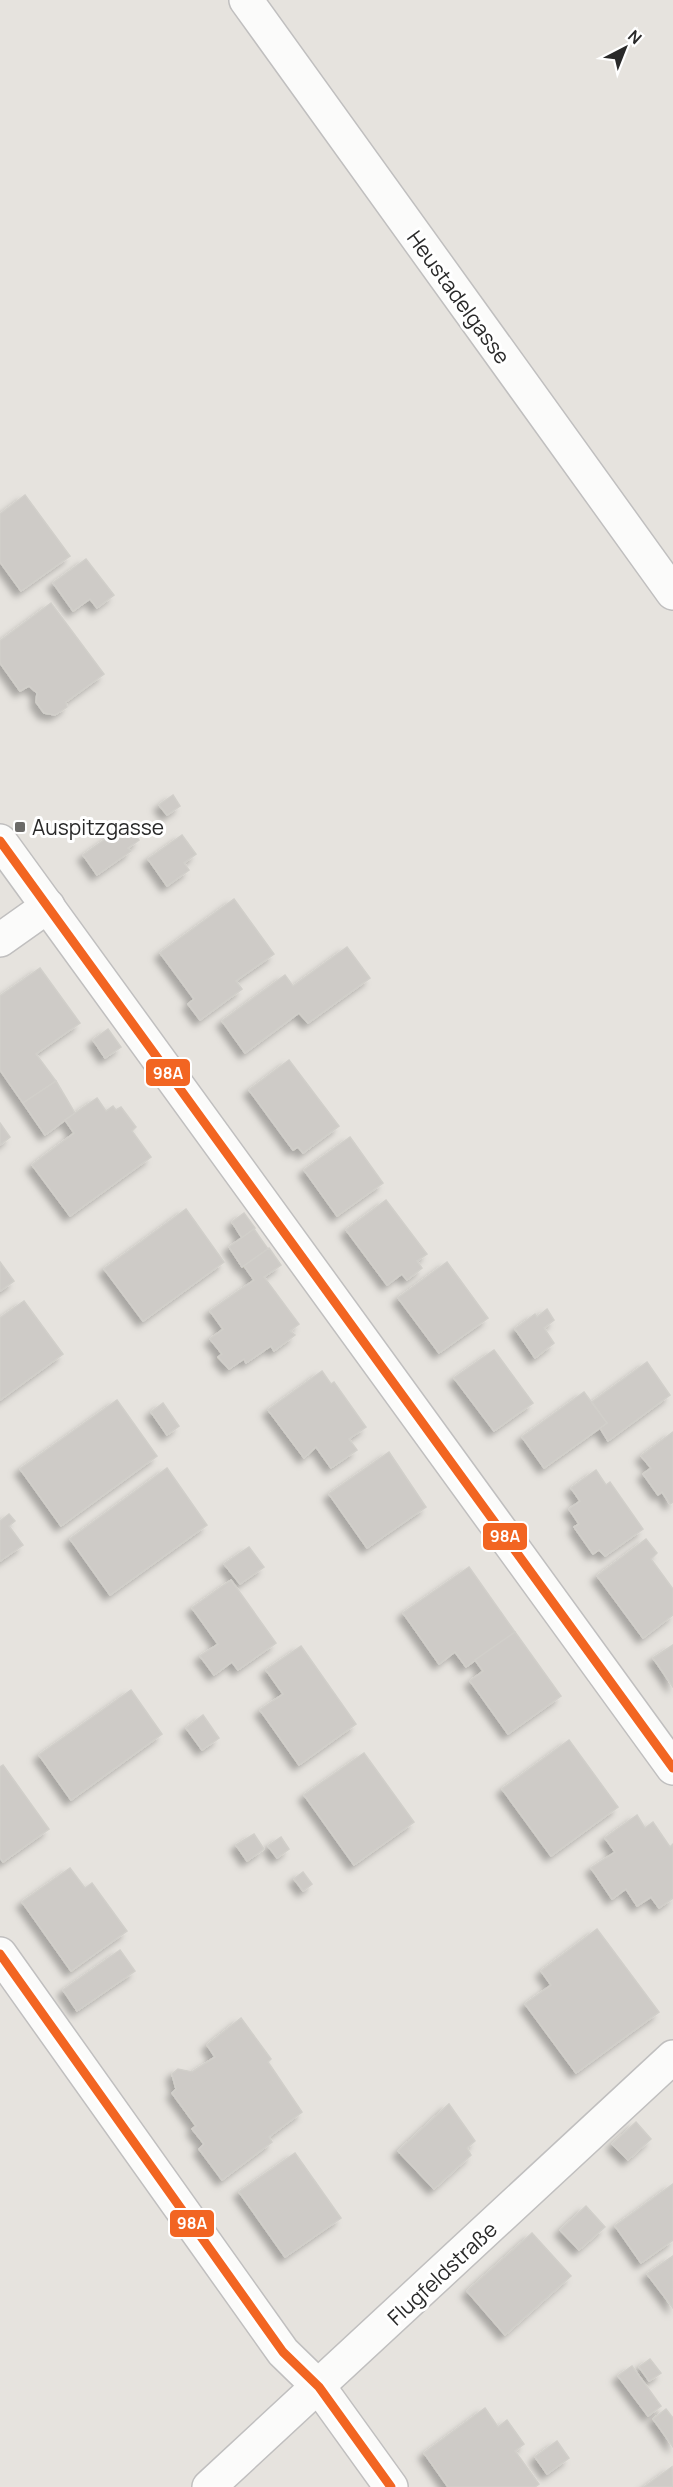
<svg xmlns="http://www.w3.org/2000/svg" width="673" height="2487" font-family="Manrope,sans-serif">
<style>
.building{fill:#cecbc7;stroke:#d1cfca;stroke-width:1.5;filter:url(#shadow)}
.lines{fill:none;stroke-linecap:round;stroke-linejoin:round}
.minor-casing{stroke:#c0bfbf;stroke-width:36}
.minor{stroke:#fbfbfa;stroke-width:33}
.bus-1-casing{stroke:#fff;stroke-width:14}
.bus-1{stroke:#f26522;stroke-width:9}
.poi-dot{fill:#6b6a68;stroke:#fff;stroke-width:2}
.labels{text-anchor:middle;dominant-baseline:central;stroke-width:6;stroke-linejoin:round;paint-order:stroke}
.street-label{font-size:21px;fill:#292929;stroke:#fff}
.poi-label{font-size:21px;fill:#292929;stroke:#fff;text-anchor:start}
.line-badge{stroke:#fff;stroke-width:2}
.badge-label{font-size:16px;text-anchor:middle;font-weight:bold;fill:#fff}
</style>
<defs>
<filter id="shadow"><feDropShadow dx="-5.5" dy="5.5" stdDeviation="3" flood-color="#0004"/></filter>
</defs>
<rect width="100%" height="100%" fill="#e6e3de"/>
<g class="building">
<path d="M25 495 70 556 21 591 0 562V514Z"/>
<path d="M86 559 114 595 97 608 90 599 73 611 53 583Z"/>
<path d="M51 603 104 674 66 702 67 707 55 715 44 713 36 702 37 693 29 686 20 691 0 663V641Z"/>
<path d="M173 795 180 806 167 815 159 805Z"/>
<path d="M129 826 139 840 128 848 131 851 97 875 83 855 117 831 119 834Z"/>
<path d="M182 835 196 854 184 863 189 870 167 886 148 859Z"/>
<path d="M234 899 274 954 236 981 242 989 200 1020 188 1004 194 999 160 953Z"/>
<path d="M347 947 370 978 308 1023 299 1013 245 1053 222 1021 285 975 293 986Z"/>
<path d="M40 968 80 1023 36 1054 56 1081 23 1103 0 1070V996Z"/>
<path d="M108 1029 121 1047 105 1058 93 1040Z"/>
<path d="M289 1060 339 1126 303 1153 298 1147 293 1150 249 1090Z"/>
<path d="M56 1081 75 1113 45 1135 23 1103Z"/>
<path d="M97 1098 106 1111 113 1106 116 1110 121 1107 136 1127 132 1131 151 1157 70 1216 32 1165 74 1133 65 1120Z"/>
<path d="M0 1123 10 1137 0 1145Z"/>
<path d="M350 1137 383 1183 337 1216 304 1170Z"/>
<path d="M386 1200 427 1254 417 1261 422 1268 407 1280 402 1274 387 1285 346 1230Z"/>
<path d="M186 1209 224 1262 143 1321 104 1269Z"/>
<path d="M244 1213 255 1228 242 1238 232 1222Z"/>
<path d="M254 1229 268 1249 242 1267 229 1247Z"/>
<path d="M269 1248 281 1265 264 1277 299 1324 290 1331 295 1335 274 1351 271 1346 246 1363 244 1359 229 1369 218 1357 222 1354 210 1339 223 1329 210 1311 254 1280 244 1266Z"/>
<path d="M0 1262 14 1281 0 1291Z"/>
<path d="M447 1262 488 1318 439 1353 398 1298Z"/>
<path d="M24 1301 63 1354 0 1400V1318Z"/>
<path d="M547 1309 554 1320 544 1328 554 1343 535 1358 515 1329 535 1314 537 1317Z"/>
<path d="M494 1350 533 1403 494 1431 454 1378Z"/>
<path d="M647 1362 670 1395 608 1441 600 1428 607 1423 592 1402Z"/>
<path d="M322 1371 331 1384 334 1382 366 1427 349 1439 357 1450 331 1468 316 1447 304 1458 268 1410Z"/>
<path d="M584 1392 607 1423 544 1468 522 1437Z"/>
<path d="M117 1400 157 1456 61 1526 20 1469Z"/>
<path d="M163 1403 179 1426 167 1435 151 1412Z"/>
<path d="M673 1432V1502L670 1504 662 1492 658 1495 643 1474 651 1468 641 1456Z"/>
<path d="M389 1452 426 1507 367 1548 329 1494Z"/>
<path d="M167 1468 207 1525 110 1595 70 1539Z"/>
<path d="M596 1470 606 1485 610 1482 643 1529 605 1556 599 1550 593 1554 574 1527 579 1524 569 1509 580 1501 571 1488Z"/>
<path d="M9 1514 15 1521 9 1526 23 1545 0 1561V1521Z"/>
<path d="M646 1539 657 1553 651 1559 673 1589V1615L643 1638 597 1576Z"/>
<path d="M249 1547 264 1567 240 1584 224 1564Z"/>
<path d="M469 1567 515 1632 466 1667 455 1652 439 1664 403 1613Z"/>
<path d="M231 1580 276 1643 238 1670 232 1662 214 1675 200 1656 218 1644 192 1608Z"/>
<path d="M515 1632 561 1696 508 1734 470 1681 483 1671 475 1660Z"/>
<path d="M673 1645V1687L653 1658Z"/>
<path d="M301 1646 356 1724 299 1765 260 1710 283 1694 266 1670Z"/>
<path d="M131 1690 162 1734 71 1800 39 1755Z"/>
<path d="M203 1715 219 1738 202 1750 186 1728Z"/>
<path d="M569 1740 618 1807 551 1856 502 1789Z"/>
<path d="M364 1753 414 1822 354 1865 304 1795Z"/>
<path d="M3 1765 49 1829 3 1862 0 1858V1767Z"/>
<path d="M637 1815 645 1828 653 1822 670 1847 673 1844V1898L659 1908 651 1897 637 1906 626 1889 612 1899 591 1868 615 1852 605 1838Z"/>
<path d="M254 1834 264 1849 247 1861 236 1845Z"/>
<path d="M281 1837 289 1849 277 1858 268 1846Z"/>
<path d="M70 1868 85 1888 92 1883 127 1931 71 1971 22 1902Z"/>
<path d="M303 1872 312 1884 303 1891 294 1879Z"/>
<path d="M597 1929 659 2012 576 2073 525 2004 551 1985 541 1971Z"/>
<path d="M120 1950 135 1971 77 2011 63 1990Z"/>
<path d="M241 2018 271 2059 268 2062 302 2112 269 2137 272 2142 222 2180 199 2149 204 2144 192 2129 196 2126 172 2093 176 2089 172 2074 178 2069 192 2072 215 2057 207 2045Z"/>
<path d="M449 2104 475 2141 467 2148 471 2155 434 2189 398 2151Z"/>
<path d="M636 2122 651 2139 628 2160 612 2144Z"/>
<path d="M295 2153 341 2218 285 2257 239 2192Z"/>
<path d="M673 2184V2240L641 2263 615 2226Z"/>
<path d="M586 2206 605 2227 579 2250 560 2230Z"/>
<path d="M532 2233 571 2276 505 2335 467 2291Z"/>
<path d="M673 2256V2308L647 2274Z"/>
<path d="M650 2359 661 2373 649 2381 639 2367Z"/>
<path d="M632 2366 661 2406 648 2416 618 2376Z"/>
<path d="M485 2408 498 2427 507 2420 524 2444 515 2451 539 2484 535 2487H448L424 2453Z"/>
<path d="M666 2409 673 2418V2447L653 2419Z"/>
<path d="M557 2441 569 2458 547 2474 535 2457Z"/>
<path d="M672 2467 673 2487H644Z"/>
</g>
<g class="lines">
<defs>
<g id="minor">
<path d="M246 0 673 593"/>
<path d="M0 841 673 1768"/>
<path d="M0 940 48 906"/>
<path d="M0 1954 283 2352 319 2387 391 2487"/>
<path d="M209 2487 673 2057"/>
</g>
</defs>
<use href="#minor" class="minor-casing"/>
<use href="#minor" class="minor"/>
<defs>
<g id="bus-1">
<path d="M0 841 673 1768"/>
<path d="M0 1954 283 2352 319 2387 391 2487"/>
</g>
</defs>
<use href="#bus-1" class="bus-1-casing"/>
<use href="#bus-1" class="bus-1"/>
</g>
<rect class="poi-dot" x="14" y="821" width="12" height="12" rx="3"/>
<g class="labels">
<g class="street-label">
<text transform="translate(459 297) rotate(54)">Heustadelgasse</text>
<text transform="translate(442 2273) rotate(-43)">Flugfeldstraße</text>
</g>
<g class="poi-label">
<text x="32" y="827">Auspitzgasse</text>
</g>
</g>
<g class="line-badge">
<rect x="145" y="1058" width="46" height="29" rx="6" fill="#f26522"/>
<rect x="482" y="1522" width="46" height="29" rx="6" fill="#f26522"/>
<rect x="169" y="2209" width="46" height="29" rx="6" fill="#f26522"/>
</g>
<g class="badge-label">
<text x="168" y="1079">98A</text>
<text x="505" y="1542">98A</text>
<text x="192" y="2229">98A</text>
</g>
<g transform="translate(625 48) rotate(42)" stroke="#ffffff" stroke-width="4.5" paint-order="stroke">
<path d="M0-4.5L10 22L0 15L-10 22Z" fill="#292929"/>
<text y="-9" font-size="16" font-weight="bold" text-anchor="middle" fill="#292929">N</text>
</g>
</svg>
